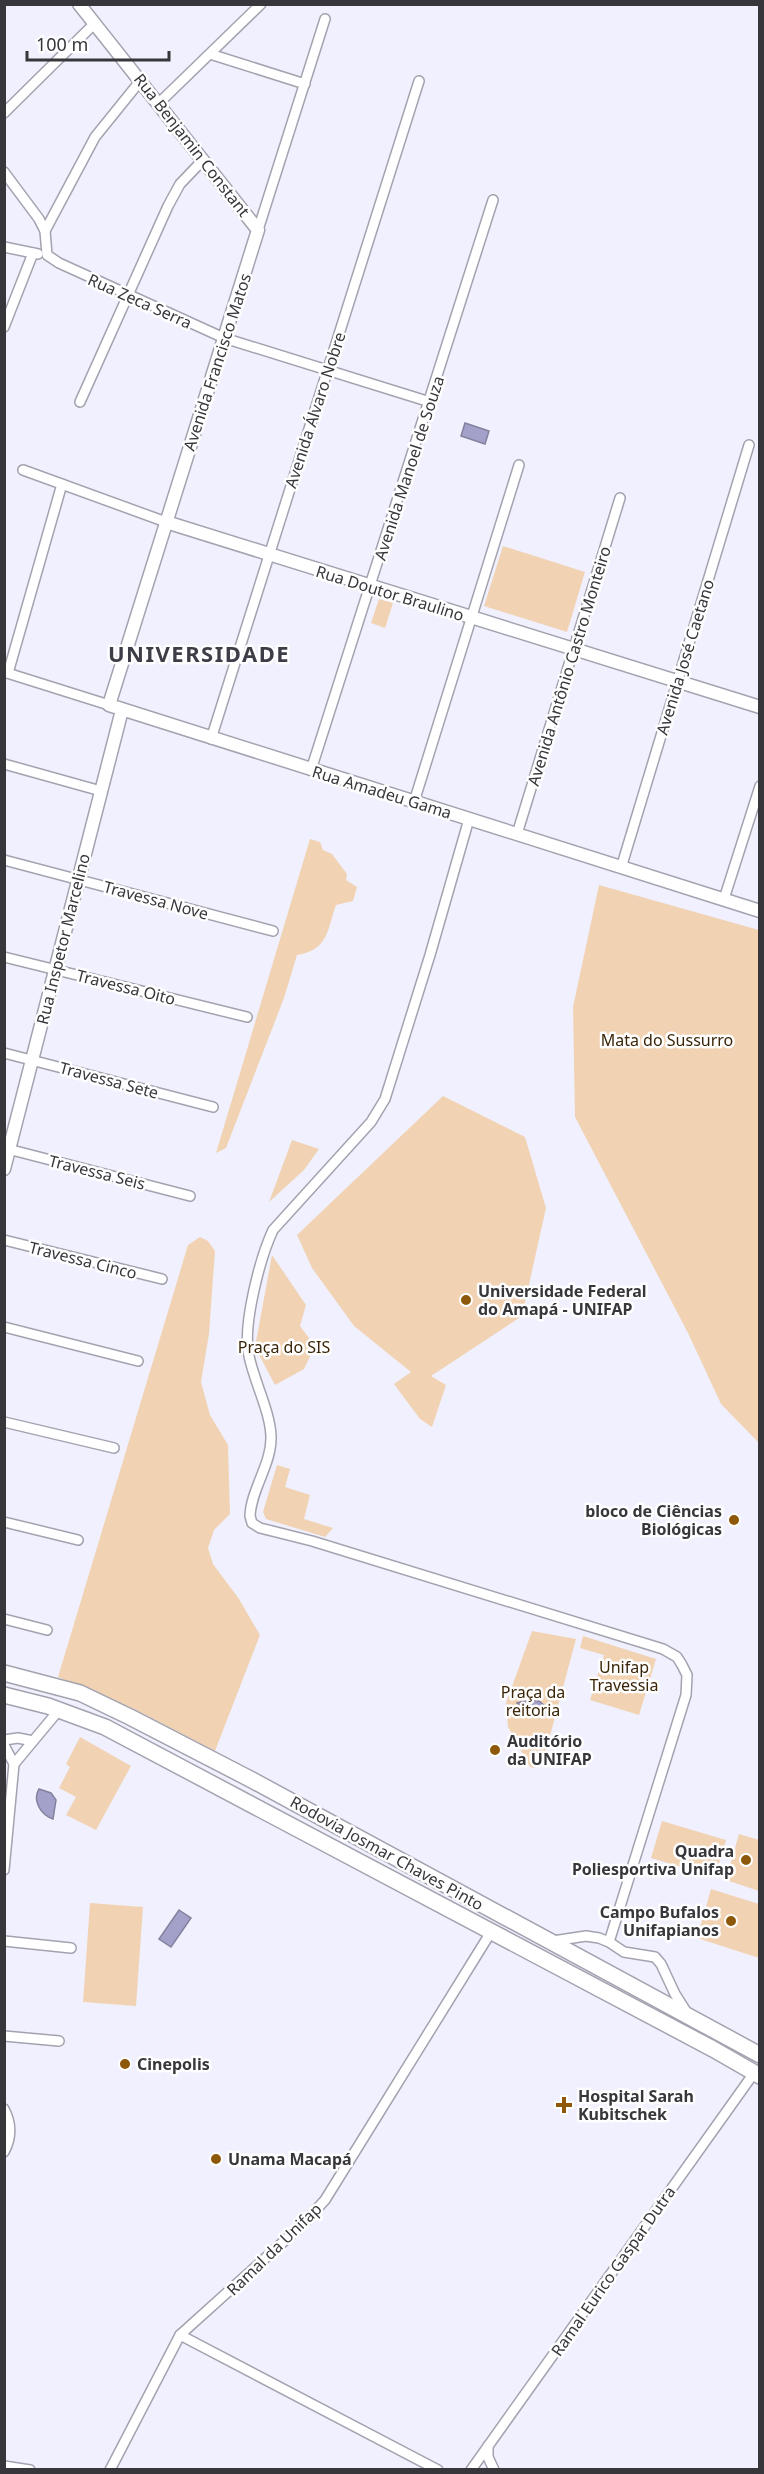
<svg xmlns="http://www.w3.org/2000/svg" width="764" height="2474" font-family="'Noto Sans',sans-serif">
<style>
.green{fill:#f1d3b4}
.water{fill:#a3a1c9;stroke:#82819e;stroke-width:1.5}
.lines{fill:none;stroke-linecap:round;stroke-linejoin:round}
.minor-casing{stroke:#a3a3b0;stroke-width:12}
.tertiary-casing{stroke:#a3a3b0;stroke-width:15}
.primary-casing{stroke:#a3a3b0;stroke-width:18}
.minor{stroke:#fff;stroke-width:9}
.tertiary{stroke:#fff;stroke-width:12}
.primary{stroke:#fff;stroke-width:15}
.poi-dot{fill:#8d5809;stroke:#fefefe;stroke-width:2}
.labels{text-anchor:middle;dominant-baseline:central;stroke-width:5;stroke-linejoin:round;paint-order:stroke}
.street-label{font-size:16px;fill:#36363b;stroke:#fefefe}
.park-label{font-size:16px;fill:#3b2509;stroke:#fefefe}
.poi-label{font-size:16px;font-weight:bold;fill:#36363b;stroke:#fefefe;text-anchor:start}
.district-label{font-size:22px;font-weight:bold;letter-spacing:1.5px;fill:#3d3d47;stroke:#fefefe}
</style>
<rect width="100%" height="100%" fill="#f0f0fe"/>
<g class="green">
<path d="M503 546 585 572 567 632 484 606Z"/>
<path d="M379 599 393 603 385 628 371 623Z"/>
<path d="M310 839 320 842 323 850 332 854 347 874 346 880 357 887 353 901 336 905C327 931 328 950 297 955L284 998 226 1148 216 1153Z"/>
<path d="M599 885 759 930V1443L721 1404 688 1333 575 1117 573 1007Z"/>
<path d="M443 1096 525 1137 546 1208 522 1316 431 1376 446 1385 432 1427 420 1419 394 1384 411 1372 354 1326 312 1268 297 1235Z"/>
<path d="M292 1140 319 1149 304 1170 269 1202Z"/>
<path d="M200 1237 208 1241 215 1251 209 1334 201 1382 210 1415 228 1445 230 1514 214 1530 208 1548 213 1564 239 1599 260 1635 215 1751 134 1709 58 1677 188 1245Z"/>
<path d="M272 1255 306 1305 300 1326 315 1346 304 1369 275 1385 255 1347Z"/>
<path d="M277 1465 290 1469 285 1487 310 1495 304 1519 333 1528 325 1537 266 1519 263 1512Z"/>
<path d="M532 1631 576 1639 543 1762 538 1756 534 1768 530 1767 508 1727 506 1703Z"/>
<path d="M583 1636 656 1659 639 1715 590 1700 604 1655 580 1648Z"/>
<path d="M80 1737 131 1766 96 1830 66 1815 76 1797 59 1788 70 1767 66 1764Z"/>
<path d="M662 1821 726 1840 715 1877 651 1858Z"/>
<path d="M739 1834 759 1840V1891L726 1880Z"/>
<path d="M711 1889 759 1904V1958L697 1938Z"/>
<path d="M90 1903 143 1907 136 2006 83 2002Z"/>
</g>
<g class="water">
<path d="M465 423 489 431 485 444 461 436Z"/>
<path d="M529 1700 539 1701 553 1713C538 1721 527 1714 517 1703Z"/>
<path d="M39 1789 51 1793 56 1800 53 1819C41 1815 32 1801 39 1789Z"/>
<path d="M179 1910 191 1918 171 1947 159 1939Z"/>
</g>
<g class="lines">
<defs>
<g id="minor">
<path d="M210 54 305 84"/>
<path d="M159 103 261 4"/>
<path d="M4 113 94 24"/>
<path d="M4 172 39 219 45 231 47 255 59 263 224 338 430 402"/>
<path d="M258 230 325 19"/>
<path d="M45 231 95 137 141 80"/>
<path d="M4 247 38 254"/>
<path d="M4 327 33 253"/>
<path d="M80 402 168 206 180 184 203 160"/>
<path d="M23 470 166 522"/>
<path d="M4 672 109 705"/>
<path d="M8 673 62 484"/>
<path d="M211 739 419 81"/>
<path d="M4 764 101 791"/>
<path d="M311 770 493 200"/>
<path d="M414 802 519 465"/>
<path d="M469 819 430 955 385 1099 371 1122 273 1230C260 1258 242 1326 249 1356 254 1381 270 1411 271 1436 272 1464 251 1489 250 1516L252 1523 260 1528 312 1541 663 1649 677 1657 682 1665 687 1675 686 1695 609 1942"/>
<path d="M517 834 620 498"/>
<path d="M4 860 273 931"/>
<path d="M621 868 749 445"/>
<path d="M724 899 760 786"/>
<path d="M4 957 247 1017"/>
<path d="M4 1053 213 1107"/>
<path d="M4 1148 190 1196"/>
<path d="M4 1240 162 1279"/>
<path d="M4 1327 138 1361"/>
<path d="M4 1422 114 1448"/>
<path d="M4 1522 78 1540"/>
<path d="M4 1619 47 1630"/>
<path d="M4 1740 18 1738 33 1741"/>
<path d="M4 1745 14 1764 4 1870"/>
<path d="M14 1764 59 1710"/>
<path d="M4 1941 71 1948"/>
<path d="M553 1941 586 1936 599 1938 609 1942 624 1952 655 1957 661 1964 675 1994 687 2013"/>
<path d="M4 2036 59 2041"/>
<path d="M4 2109C12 2124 12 2137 4 2152"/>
<path d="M180 2335 438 2470"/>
<path d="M488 2446V2457L494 2470"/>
<path d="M4 2466 30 2470"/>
<path d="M110 2470 180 2335 302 2225 325 2200 491 1932"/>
<path d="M471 2470 754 2073"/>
</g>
<g id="tertiary">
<path d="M79 4 258 230 109 705 760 911"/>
<path d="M166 522 760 707"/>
<path d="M4 1169 122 710"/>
</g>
<g id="primary">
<path d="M4 1673 80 1693 130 1717 252 1780 760 2055"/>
<path d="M4 1695 48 1706 105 1727 713 2049 760 2076"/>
</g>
</defs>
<use href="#minor" class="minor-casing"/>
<use href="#tertiary" class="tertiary-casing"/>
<use href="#primary" class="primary-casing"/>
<use href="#minor" class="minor"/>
<use href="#tertiary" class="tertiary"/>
<use href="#primary" class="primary"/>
</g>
<g class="poi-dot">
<circle cx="466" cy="1300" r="6"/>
<circle cx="734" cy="1520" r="6"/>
<circle cx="495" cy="1750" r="6"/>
<circle cx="746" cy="1860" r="6"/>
<circle cx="731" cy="1921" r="6"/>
<circle cx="125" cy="2064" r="6"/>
<path d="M561 2096h6v6h6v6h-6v6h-6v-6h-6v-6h6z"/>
<circle cx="216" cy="2159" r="6"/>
</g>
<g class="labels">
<g class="street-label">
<text transform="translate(192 145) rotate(52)">Rua Benjamin Constant</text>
<text transform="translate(140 301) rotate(24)">Rua Zeca Serra</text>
<text transform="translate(217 362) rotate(-72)">Avenida Francisco Matos</text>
<text transform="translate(315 410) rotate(-72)">Avenida Álvaro Nobre</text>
<text transform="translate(409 468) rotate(-72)">Avenida Manoel de Souza</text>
<text transform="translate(390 593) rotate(17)">Rua Doutor Braulino</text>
<text transform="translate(685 657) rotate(-73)">Avenida José Caetano</text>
<text transform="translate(569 666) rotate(-73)">Avenida Antônio Castro Monteiro</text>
<text transform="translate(382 792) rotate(17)">Rua Amadeu Gama</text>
<text transform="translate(156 900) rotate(15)">Travessa Nove</text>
<text transform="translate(63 939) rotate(-76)">Rua Inspetor Marcelino</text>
<text transform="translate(126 987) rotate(14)">Travessa Oito</text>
<text transform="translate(109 1080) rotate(15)">Travessa Sete</text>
<text transform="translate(97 1172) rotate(14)">Travessa Seis</text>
<text transform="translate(83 1260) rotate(14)">Travessa Cinco</text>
<text transform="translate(387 1853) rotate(29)">Rodovia Josmar Chaves Pinto</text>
<text transform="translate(274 2249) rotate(-44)">Ramal da Unifap</text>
<text transform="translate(613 2271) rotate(-55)">Ramal Eurico Gaspar Dutra</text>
</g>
<g class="park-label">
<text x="667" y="1040">Mata do Sussurro</text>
<text x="284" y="1347">Praça do SIS</text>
<text x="624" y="1667">Unifap<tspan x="624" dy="18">Travessia</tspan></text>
<text x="533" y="1692">Praça da<tspan x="533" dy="18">reitoria</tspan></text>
</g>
<g class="poi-label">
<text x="478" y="1291">Universidade Federal<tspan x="478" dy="18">do Amapá - UNIFAP</tspan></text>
<text x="722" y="1511" text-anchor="end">bloco de Ciências<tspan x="722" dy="18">Biológicas</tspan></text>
<text x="507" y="1741">Auditório<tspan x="507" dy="18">da UNIFAP</tspan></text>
<text x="734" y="1851" text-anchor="end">Quadra<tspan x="734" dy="18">Poliesportiva Unifap</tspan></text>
<text x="719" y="1912" text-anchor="end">Campo Bufalos<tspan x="719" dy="18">Unifapianos</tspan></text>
<text x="137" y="2064">Cinepolis</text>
<text x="578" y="2096">Hospital Sarah<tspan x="578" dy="18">Kubitschek</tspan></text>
<text x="228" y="2159">Unama Macapá</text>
</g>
<g class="district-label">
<text x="199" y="653">UNIVERSIDADE</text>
</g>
</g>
<rect width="764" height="2474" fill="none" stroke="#36363b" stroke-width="12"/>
<path d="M27 51v9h142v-9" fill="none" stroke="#36363b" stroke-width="3"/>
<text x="36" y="51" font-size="18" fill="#36363b" stroke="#fefefe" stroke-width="4.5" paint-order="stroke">100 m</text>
</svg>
